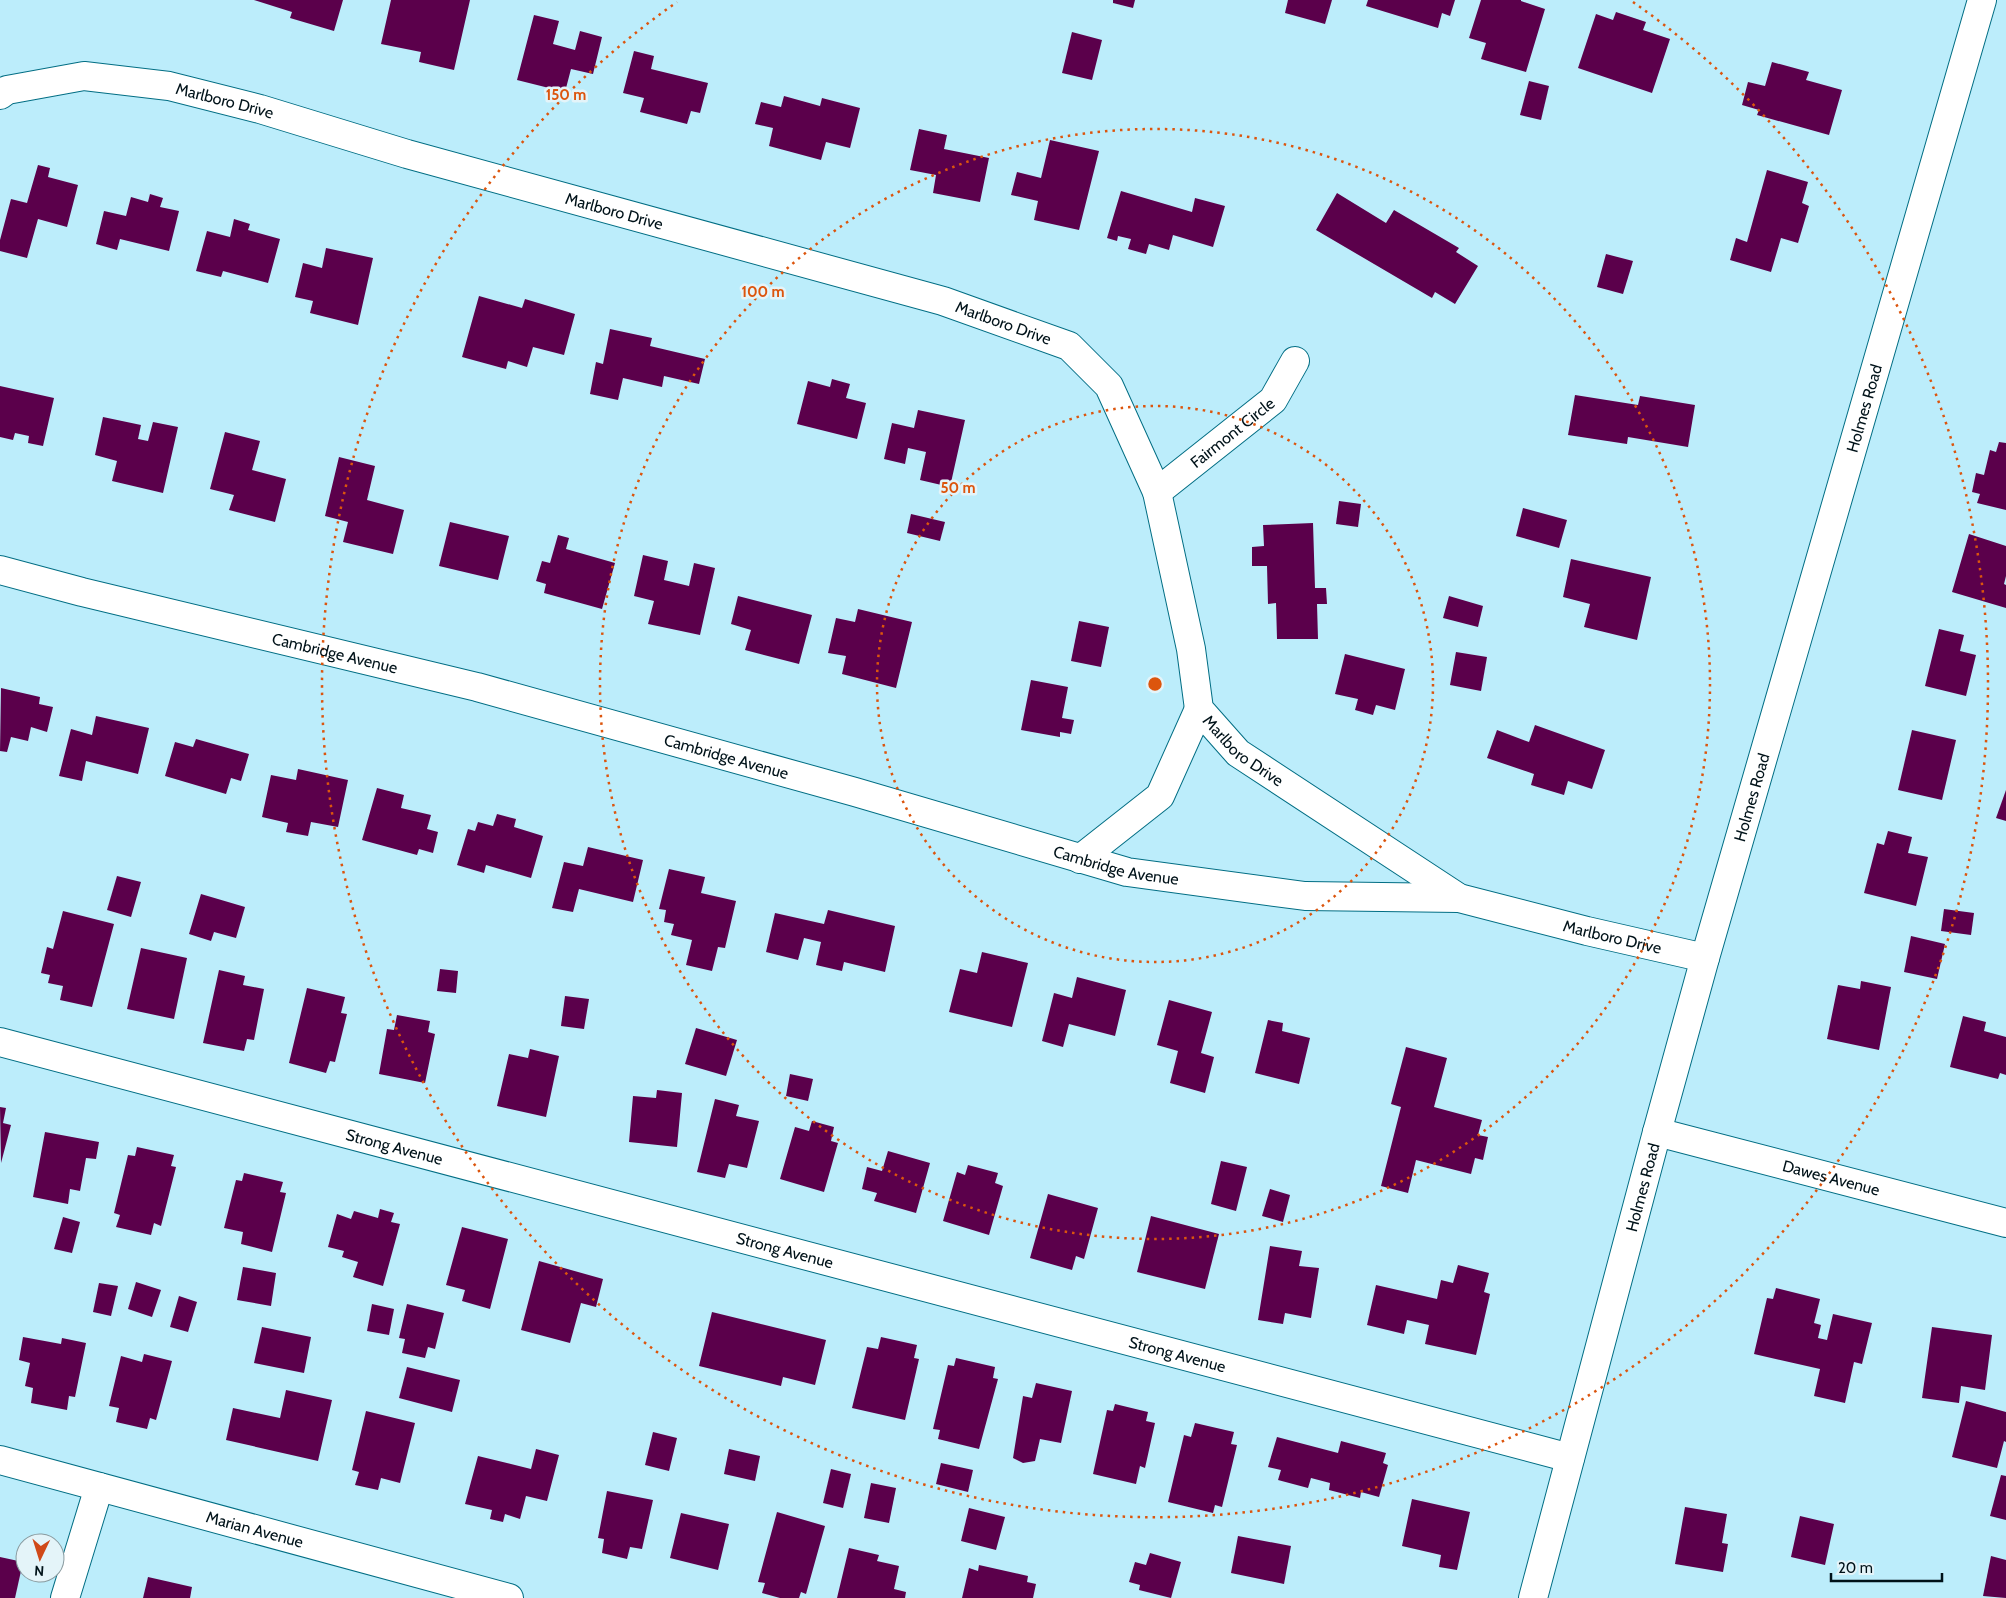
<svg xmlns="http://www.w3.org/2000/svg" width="2006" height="1598" font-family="Cabin,sans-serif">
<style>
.building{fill:#5b004b}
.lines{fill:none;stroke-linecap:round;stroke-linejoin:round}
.minor-casing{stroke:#026e84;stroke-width:30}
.minor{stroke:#fff;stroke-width:28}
.ring{fill:none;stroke:#dc550d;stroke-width:2.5;stroke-dasharray:2.5 5}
.labels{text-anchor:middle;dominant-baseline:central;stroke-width:5;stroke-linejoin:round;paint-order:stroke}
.street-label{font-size:16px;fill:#001219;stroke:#e4f4f9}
.centre{fill:#dc550d;stroke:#e4f4f9;stroke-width:2.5}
.ring-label{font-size:15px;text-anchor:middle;font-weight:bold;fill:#dc550d;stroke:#e4f4f9;stroke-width:5;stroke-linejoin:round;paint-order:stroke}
</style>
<rect width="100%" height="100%" fill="#bcedfb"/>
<g class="building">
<path d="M254 0H343L334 31 290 18 292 12Z"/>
<path d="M391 0H470L454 70 419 62 421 52 381 44Z"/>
<path d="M1113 0H1135L1133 8 1113 3Z"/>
<path d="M1288 0H1332L1325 24 1285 13Z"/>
<path d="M1368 0H1455L1450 16 1442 13 1438 28 1366 6Z"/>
<path d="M1481 0H1521V1L1545 9 1526 72 1481 59 1486 43 1469 38Z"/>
<path d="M1616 12 1646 22 1643 30 1670 39 1652 93 1578 68 1596 14 1613 20Z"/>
<path d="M534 15 559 21 553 44 575 50 580 31 602 37 593 74 571 69 565 92 517 80Z"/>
<path d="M1072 32 1102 40 1092 80 1062 73Z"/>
<path d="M634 51 654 56 651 69 708 83 700 113 691 111 687 124 640 112 644 98 623 93Z"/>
<path d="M1772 62 1809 72 1806 80 1842 90 1829 135 1757 115 1759 110 1742 105 1748 82 1765 86Z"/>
<path d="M1529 81 1549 86 1541 120 1520 115Z"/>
<path d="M784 96 820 106 822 98 860 108 850 148 826 142 821 160 769 146 773 128 755 124 761 102 781 107Z"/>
<path d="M919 129 947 135 944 149 989 158 980 202 933 193 936 175 910 170Z"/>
<path d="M1050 140 1099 151 1079 230 1034 220 1038 201 1011 195 1017 172 1041 178Z"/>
<path d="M38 165 50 168 48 177 78 185 67 227 38 219 27 258 0 251V240L11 199 27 203Z"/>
<path d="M1767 170 1808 182 1802 203 1809 206 1798 243 1781 238 1771 272 1730 260 1736 238 1747 242Z"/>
<path d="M1121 191 1192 212 1195 198 1225 206 1213 247 1173 235 1169 250 1149 244 1146 254 1128 249 1131 239 1118 236 1117 241 1107 238Z"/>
<path d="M1337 193 1386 223 1394 210 1459 248 1456 252 1478 266 1455 304 1435 292 1432 298 1316 230Z"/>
<path d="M150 194 163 198 160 207 179 211 169 251 120 239 117 250 96 244 104 211 126 216 131 197 148 202Z"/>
<path d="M234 219 250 224 248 230 280 239 268 283 223 271 221 277 196 271 207 231 230 237Z"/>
<path d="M326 248 373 258 358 325 310 313 313 301 295 297 303 263 322 268Z"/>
<path d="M1606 254 1633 261 1623 294 1597 287Z"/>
<path d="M479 296 522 308 525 299 575 314 564 355 533 347 527 367 508 361 506 369 462 357Z"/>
<path d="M610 329 652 338 650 346 705 359 699 384 664 376 662 387 623 378 618 400 590 394 596 362 603 364Z"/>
<path d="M832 379 850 384 846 398 866 403 857 439 797 424 808 381 830 387Z"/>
<path d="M0 386 54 398 43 446 28 443 29 436 15 433 13 440 0 437Z"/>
<path d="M1575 395 1638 405 1640 396 1695 405 1688 447 1628 437 1627 444 1568 435Z"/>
<path d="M918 410 965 420 950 487 920 480 926 452 908 448 905 464 884 459 892 423 914 428Z"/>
<path d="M103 417 141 425 138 439 148 441 153 422 178 427 163 493 112 481 117 461 95 455Z"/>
<path d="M225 432 260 441 252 470 286 479 275 522 229 510 234 495 210 489Z"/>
<path d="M1999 442 2006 443V510L1977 503 1980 494 1972 492 1976 473 1984 475 1990 450 1996 452Z"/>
<path d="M339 457 375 466 367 500 404 510 393 554 343 542 348 522 325 516Z"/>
<path d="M1339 501 1361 504 1358 527 1336 524Z"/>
<path d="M1523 508 1567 520 1559 548 1516 536Z"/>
<path d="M911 514 945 522 940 541 907 533Z"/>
<path d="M450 522 509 536 498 580 439 566Z"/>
<path d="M1313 523 1315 588H1326L1327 604H1317L1318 639H1277L1276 603 1268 604 1267 566H1252V547L1264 546 1263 525Z"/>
<path d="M1969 534 2006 546V576L2004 584 2006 585V608L1952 592Z"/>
<path d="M558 535 569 538 566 549 615 563 602 609 544 593 546 584 536 581 542 561 550 563Z"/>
<path d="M643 555 668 561 664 580 689 586 694 563 715 568 700 635 648 624 654 601 634 596Z"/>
<path d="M1571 559 1651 577 1637 640 1584 627 1590 604 1563 597Z"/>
<path d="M738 596 812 615 799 664 745 650 751 630 731 624Z"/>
<path d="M1449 596 1483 606 1478 627 1443 618Z"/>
<path d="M858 609 912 622 896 688 842 674 846 656 828 653 836 618 855 622Z"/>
<path d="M1079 621 1109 627 1101 667 1071 661Z"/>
<path d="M1939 629 1964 635 1960 651 1976 655 1966 696 1925 686Z"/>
<path d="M1456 652 1487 657 1481 691 1450 685Z"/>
<path d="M1345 654 1405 669 1395 710 1376 705 1373 715 1355 710 1358 699 1335 694Z"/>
<path d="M1031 680 1068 687 1062 718 1074 720 1071 734 1060 732V737L1021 730Z"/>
<path d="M1 688 40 697 39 704 53 707 47 732 31 727 28 741 11 737 7 752 0 751Z"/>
<path d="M96 716 149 728 138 774 86 761 82 781 59 776 71 729 92 735Z"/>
<path d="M1535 725 1605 750 1592 789 1568 781 1564 795 1531 785 1534 774 1487 758 1497 730 1529 742Z"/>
<path d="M1912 730 1956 740 1942 800 1898 790Z"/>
<path d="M196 739 249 754 241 781 231 778 226 794 165 776 175 742 193 747Z"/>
<path d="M298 769 348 780 338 827 311 822 308 836 286 832 288 823 262 817 271 775 296 780Z"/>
<path d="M377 788 404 795 401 808 431 815 427 829 438 832 433 853 419 849 417 855 362 840Z"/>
<path d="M2006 790V821L1996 818Z"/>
<path d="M497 814 516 819 514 827 543 836 531 878 486 865 484 873 457 865 468 829 475 831 478 822 493 826Z"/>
<path d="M1888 831 1912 837 1908 853 1928 857 1916 906 1864 893 1877 843 1884 845Z"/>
<path d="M588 847 643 860 633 902 579 889 573 912 552 908 564 862 583 866Z"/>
<path d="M669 869 705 877 701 893 736 901 725 948 718 947 712 971 686 965 692 940 671 935 674 924 664 922 666 910 659 909Z"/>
<path d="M117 876 141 882 131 917 107 910Z"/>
<path d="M201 894 245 907 236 938 214 932 211 941 189 934Z"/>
<path d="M1944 909 1974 913 1971 935 1941 931Z"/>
<path d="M828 910 895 926 885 972 844 962 842 971 816 965 821 942 804 938 798 960 766 952 775 913 824 924Z"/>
<path d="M63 911 114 924 92 1007 60 1000 63 986 48 983 50 975 41 973 47 947 53 949Z"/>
<path d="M1911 936 1945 944 1937 979 1904 972Z"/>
<path d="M141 948 187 958 174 1019 127 1009Z"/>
<path d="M982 952 1028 963 1012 1027 949 1012 960 969 977 973Z"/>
<path d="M440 969 458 971 456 993 437 991Z"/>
<path d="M219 970 245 976 243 985 264 989 254 1040 247 1039 244 1051 203 1043Z"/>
<path d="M1077 977 1126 990 1115 1036 1069 1024 1063 1047 1042 1041 1054 993 1072 998Z"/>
<path d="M1861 981 1891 987 1879 1050 1827 1039 1838 985 1860 989Z"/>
<path d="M307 988 345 997 341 1013 347 1014 335 1062 330 1061 326 1073 289 1063Z"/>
<path d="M565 996 589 999 584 1029 561 1026Z"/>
<path d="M1169 1000 1212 1012 1201 1053 1214 1057 1205 1093 1170 1083 1178 1051 1157 1045Z"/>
<path d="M397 1015 430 1021 428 1032 435 1034 425 1083 379 1074 387 1029 394 1030Z"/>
<path d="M1963 1016 1986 1022 1984 1031 2006 1037V1075L2000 1073 1998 1079 1950 1067Z"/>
<path d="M1268 1020 1283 1023 1282 1031 1310 1038 1299 1084 1255 1073Z"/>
<path d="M696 1028 737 1040 726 1076 685 1064Z"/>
<path d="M1406 1047 1447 1058 1434 1107 1482 1120 1478 1135 1488 1137 1483 1160 1475 1158 1471 1174 1416 1160 1408 1193 1381 1186 1401 1107 1391 1104Z"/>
<path d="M530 1049 559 1056 546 1117 497 1106 509 1054 528 1058Z"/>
<path d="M790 1074 813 1079 808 1101 786 1096Z"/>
<path d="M657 1090 682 1093 677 1147 629 1142 633 1096 656 1098Z"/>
<path d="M715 1099 739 1105 736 1116 759 1121 747 1168 729 1164 725 1178 697 1172Z"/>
<path d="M0 1107 6 1108 3 1123 11 1125 1 1163Z"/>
<path d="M812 1121 834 1127 831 1141 838 1143 824 1192 780 1179 795 1127 809 1131Z"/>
<path d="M45 1132 99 1142 96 1159 86 1158 80 1191 70 1189 68 1204 33 1197Z"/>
<path d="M137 1147 174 1155 171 1166 176 1167 161 1226 154 1223 151 1235 116 1227 120 1215 114 1213 128 1155 135 1156Z"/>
<path d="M888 1151 930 1163 916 1213 874 1201 877 1193 862 1189 867 1167 882 1171Z"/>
<path d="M1221 1161 1247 1167 1236 1211 1211 1204Z"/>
<path d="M968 1165 998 1173 995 1183 1003 1186 989 1235 943 1221 957 1172 965 1175Z"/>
<path d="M244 1173 283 1182 280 1192 286 1193 272 1252 241 1244 243 1232 224 1228 236 1180 242 1181Z"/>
<path d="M1270 1189 1290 1195 1283 1222 1262 1216Z"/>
<path d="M1048 1194 1098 1208 1084 1259 1076 1256 1072 1270 1030 1258Z"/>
<path d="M380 1209 394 1213 391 1222 400 1224 383 1286 353 1277 358 1262 342 1257 344 1251 328 1247 337 1214 351 1219 354 1211 378 1218Z"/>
<path d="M1151 1216 1219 1234 1205 1289 1137 1272Z"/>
<path d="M63 1217 80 1222 72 1253 54 1249Z"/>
<path d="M462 1227 508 1239 490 1309 462 1301 465 1290 446 1285Z"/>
<path d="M1270 1246 1302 1251 1299 1266 1319 1268 1311 1318 1285 1313 1283 1324 1258 1320Z"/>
<path d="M539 1261 603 1279 596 1307 581 1303 570 1343 521 1330Z"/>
<path d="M1458 1265 1489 1273 1484 1292 1490 1294 1476 1355 1425 1344 1429 1325 1407 1320 1404 1334 1367 1325 1376 1285 1437 1299 1441 1280 1453 1283Z"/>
<path d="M243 1267 276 1273 271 1306 237 1300Z"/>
<path d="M136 1282 161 1290 152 1317 128 1309Z"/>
<path d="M99 1283 118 1286 111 1316 93 1312Z"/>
<path d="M1776 1288 1820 1299 1814 1323 1821 1325 1818 1338 1827 1340 1833 1314 1872 1323 1862 1364 1854 1362 1845 1403 1814 1396 1820 1369 1754 1354 1767 1298 1773 1299Z"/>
<path d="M179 1296 197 1302 188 1332 170 1327Z"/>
<path d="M372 1304 394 1309 389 1335 367 1331Z"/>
<path d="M407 1304 444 1313 435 1349 428 1347 425 1358 402 1353 405 1339 399 1338Z"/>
<path d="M712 1312 826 1340 815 1385 783 1377 781 1386 699 1366Z"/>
<path d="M262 1327 311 1337 304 1373 254 1363Z"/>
<path d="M1932 1327 1992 1335 1985 1390 1961 1386 1959 1403 1922 1398Z"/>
<path d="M23 1337 61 1344 62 1338 86 1343 75 1397 69 1396 67 1410 31 1403 33 1388 25 1386 30 1363 19 1360Z"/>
<path d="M881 1337 917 1345 914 1358 919 1359 905 1420 852 1408 867 1347 878 1349Z"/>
<path d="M144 1354 172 1361 156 1420 150 1418 147 1429 116 1422 119 1408 109 1406 121 1356 142 1362Z"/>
<path d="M956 1358 995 1367 993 1378 998 1379 979 1449 938 1439 940 1430 933 1429 948 1365 954 1366Z"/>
<path d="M407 1367 460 1380 452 1412 399 1398Z"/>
<path d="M1036 1383 1072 1391 1061 1443 1040 1439 1035 1461 1023 1463 1013 1458 1023 1396 1032 1398Z"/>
<path d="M286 1390 332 1400 318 1461 226 1440 233 1408 280 1418Z"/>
<path d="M1966 1401 2006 1412V1442L2004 1441 1997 1468 1952 1457Z"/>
<path d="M1115 1404 1148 1412 1146 1421 1155 1423 1145 1468 1140 1466 1136 1484 1093 1474 1107 1410 1113 1411Z"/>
<path d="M366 1411 415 1423 400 1483 381 1478 378 1490 355 1485 359 1472 352 1470Z"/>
<path d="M1195 1423 1234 1432 1231 1444 1237 1445 1222 1507 1215 1505 1213 1513 1168 1502 1184 1435 1191 1437Z"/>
<path d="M653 1432 677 1438 669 1471 645 1465Z"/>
<path d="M1277 1437 1338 1453 1341 1441 1386 1453 1383 1463 1388 1465 1379 1497 1361 1492 1360 1498 1329 1490 1330 1483 1311 1478 1308 1488 1278 1480 1281 1470 1268 1467Z"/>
<path d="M536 1449 559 1455 547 1501 526 1496 520 1519 505 1514 503 1522 490 1519 492 1510 465 1504 478 1456 531 1469Z"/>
<path d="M729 1449 760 1456 755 1481 724 1474Z"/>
<path d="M941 1463 973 1470 968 1492 936 1484Z"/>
<path d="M831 1469 851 1474 843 1508 823 1503Z"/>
<path d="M2001 1475 2006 1476V1520L1990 1516Z"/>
<path d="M871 1483 896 1488 889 1523 864 1518Z"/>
<path d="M607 1491 653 1500 642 1549 630 1547 627 1559 602 1553 604 1539 598 1538Z"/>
<path d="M1412 1499 1470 1512 1457 1570 1439 1567 1441 1555 1402 1546Z"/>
<path d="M1685 1507 1727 1514 1722 1543 1728 1544 1723 1572 1675 1564Z"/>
<path d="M969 1508 1005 1517 996 1550 961 1541Z"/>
<path d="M777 1512 825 1526 806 1594 801 1592 799 1598H780L762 1593 765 1583 758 1582Z"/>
<path d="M681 1513 729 1524 718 1570 670 1558Z"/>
<path d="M1800 1516 1834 1524 1825 1565 1791 1557Z"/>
<path d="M1238 1536 1291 1546 1284 1584 1231 1573Z"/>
<path d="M849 1548 879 1555 877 1561 899 1566 894 1589 906 1592 905 1598H837Z"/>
<path d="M1150 1553 1181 1562 1171 1598 1139 1590 1140 1585 1129 1582 1135 1562 1146 1565Z"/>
<path d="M1991 1556 2006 1560V1598L1983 1596Z"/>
<path d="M0 1557 23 1562 15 1598H0Z"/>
<path d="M979 1565 1028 1576 1027 1582 1036 1584 1033 1598H962L969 1568 978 1571Z"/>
<path d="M148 1577 192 1587 190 1598H143Z"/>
</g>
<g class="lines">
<defs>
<g id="minor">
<path id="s1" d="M0 95 7 90 84 76 169 86 260 109 407 154 943 301 1069 346 1109 386 1157 492 1191 649 1199 709 1238 753 1459 898 1587 931 1705 958"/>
<path id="s2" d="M1157 492 1273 400 1295 361"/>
<path id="s3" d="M0 570 82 592 477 687 855 792 1127 872 1305 896 1459 898"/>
<path d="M1080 859 1160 796 1199 709"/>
<path id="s4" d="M0 1042 1570 1458"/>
<path id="s5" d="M1657 1132 2006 1223"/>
<path id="s6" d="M0 1460 509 1598"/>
<path d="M65 1598 99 1487"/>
<path id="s7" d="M1533 1598 1657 1132 1705 958 1982 0"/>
</g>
</defs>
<use href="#minor" class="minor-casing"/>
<use href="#minor" class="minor"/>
</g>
<g class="ring">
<circle cx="1155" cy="684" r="278"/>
<circle cx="1155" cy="684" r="555"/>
<path d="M1633 2A833 833 0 1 1 677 2"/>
</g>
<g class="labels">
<g class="street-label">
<text stroke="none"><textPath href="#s1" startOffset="230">Marlboro Drive</textPath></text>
<text stroke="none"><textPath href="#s1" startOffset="635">Marlboro Drive</textPath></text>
<text stroke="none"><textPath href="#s1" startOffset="1040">Marlboro Drive</textPath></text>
<text stroke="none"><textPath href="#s7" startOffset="1235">Holmes Road</textPath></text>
<text stroke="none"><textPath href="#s2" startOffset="96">Fairmont Circle</textPath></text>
<text stroke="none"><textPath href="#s3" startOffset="345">Cambridge Avenue</textPath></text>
<text stroke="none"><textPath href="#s1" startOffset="1565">Marlboro Drive</textPath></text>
<text stroke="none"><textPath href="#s3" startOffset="750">Cambridge Avenue</textPath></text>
<text stroke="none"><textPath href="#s7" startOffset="830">Holmes Road</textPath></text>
<text stroke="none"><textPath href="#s3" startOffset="1155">Cambridge Avenue</textPath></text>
<text stroke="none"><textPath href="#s1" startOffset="1985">Marlboro Drive</textPath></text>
<text stroke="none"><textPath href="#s4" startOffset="408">Strong Avenue</textPath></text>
<text stroke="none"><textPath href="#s5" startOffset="180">Dawes Avenue</textPath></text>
<text stroke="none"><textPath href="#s7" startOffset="425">Holmes Road</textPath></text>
<text stroke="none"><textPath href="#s4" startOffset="812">Strong Avenue</textPath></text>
<text stroke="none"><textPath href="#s4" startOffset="1218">Strong Avenue</textPath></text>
<text stroke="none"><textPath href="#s6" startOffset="264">Marian Avenue</textPath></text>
</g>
</g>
<circle cx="1155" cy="684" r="8" class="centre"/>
<g class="ring-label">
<text x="566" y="100">150 m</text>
<text x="763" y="297">100 m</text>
<text x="958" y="493">50 m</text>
</g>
<g transform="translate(40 1558) rotate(184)"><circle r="24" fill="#e4f4f9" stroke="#899a9f"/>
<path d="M0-4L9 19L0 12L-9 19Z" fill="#d04919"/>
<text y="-8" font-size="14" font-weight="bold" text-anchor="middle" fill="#001219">N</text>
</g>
<path d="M1831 1573v8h111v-8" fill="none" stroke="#001219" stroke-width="2.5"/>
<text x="1838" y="1573" font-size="15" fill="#001219" stroke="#e4f4f9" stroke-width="4" paint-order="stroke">20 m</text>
</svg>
